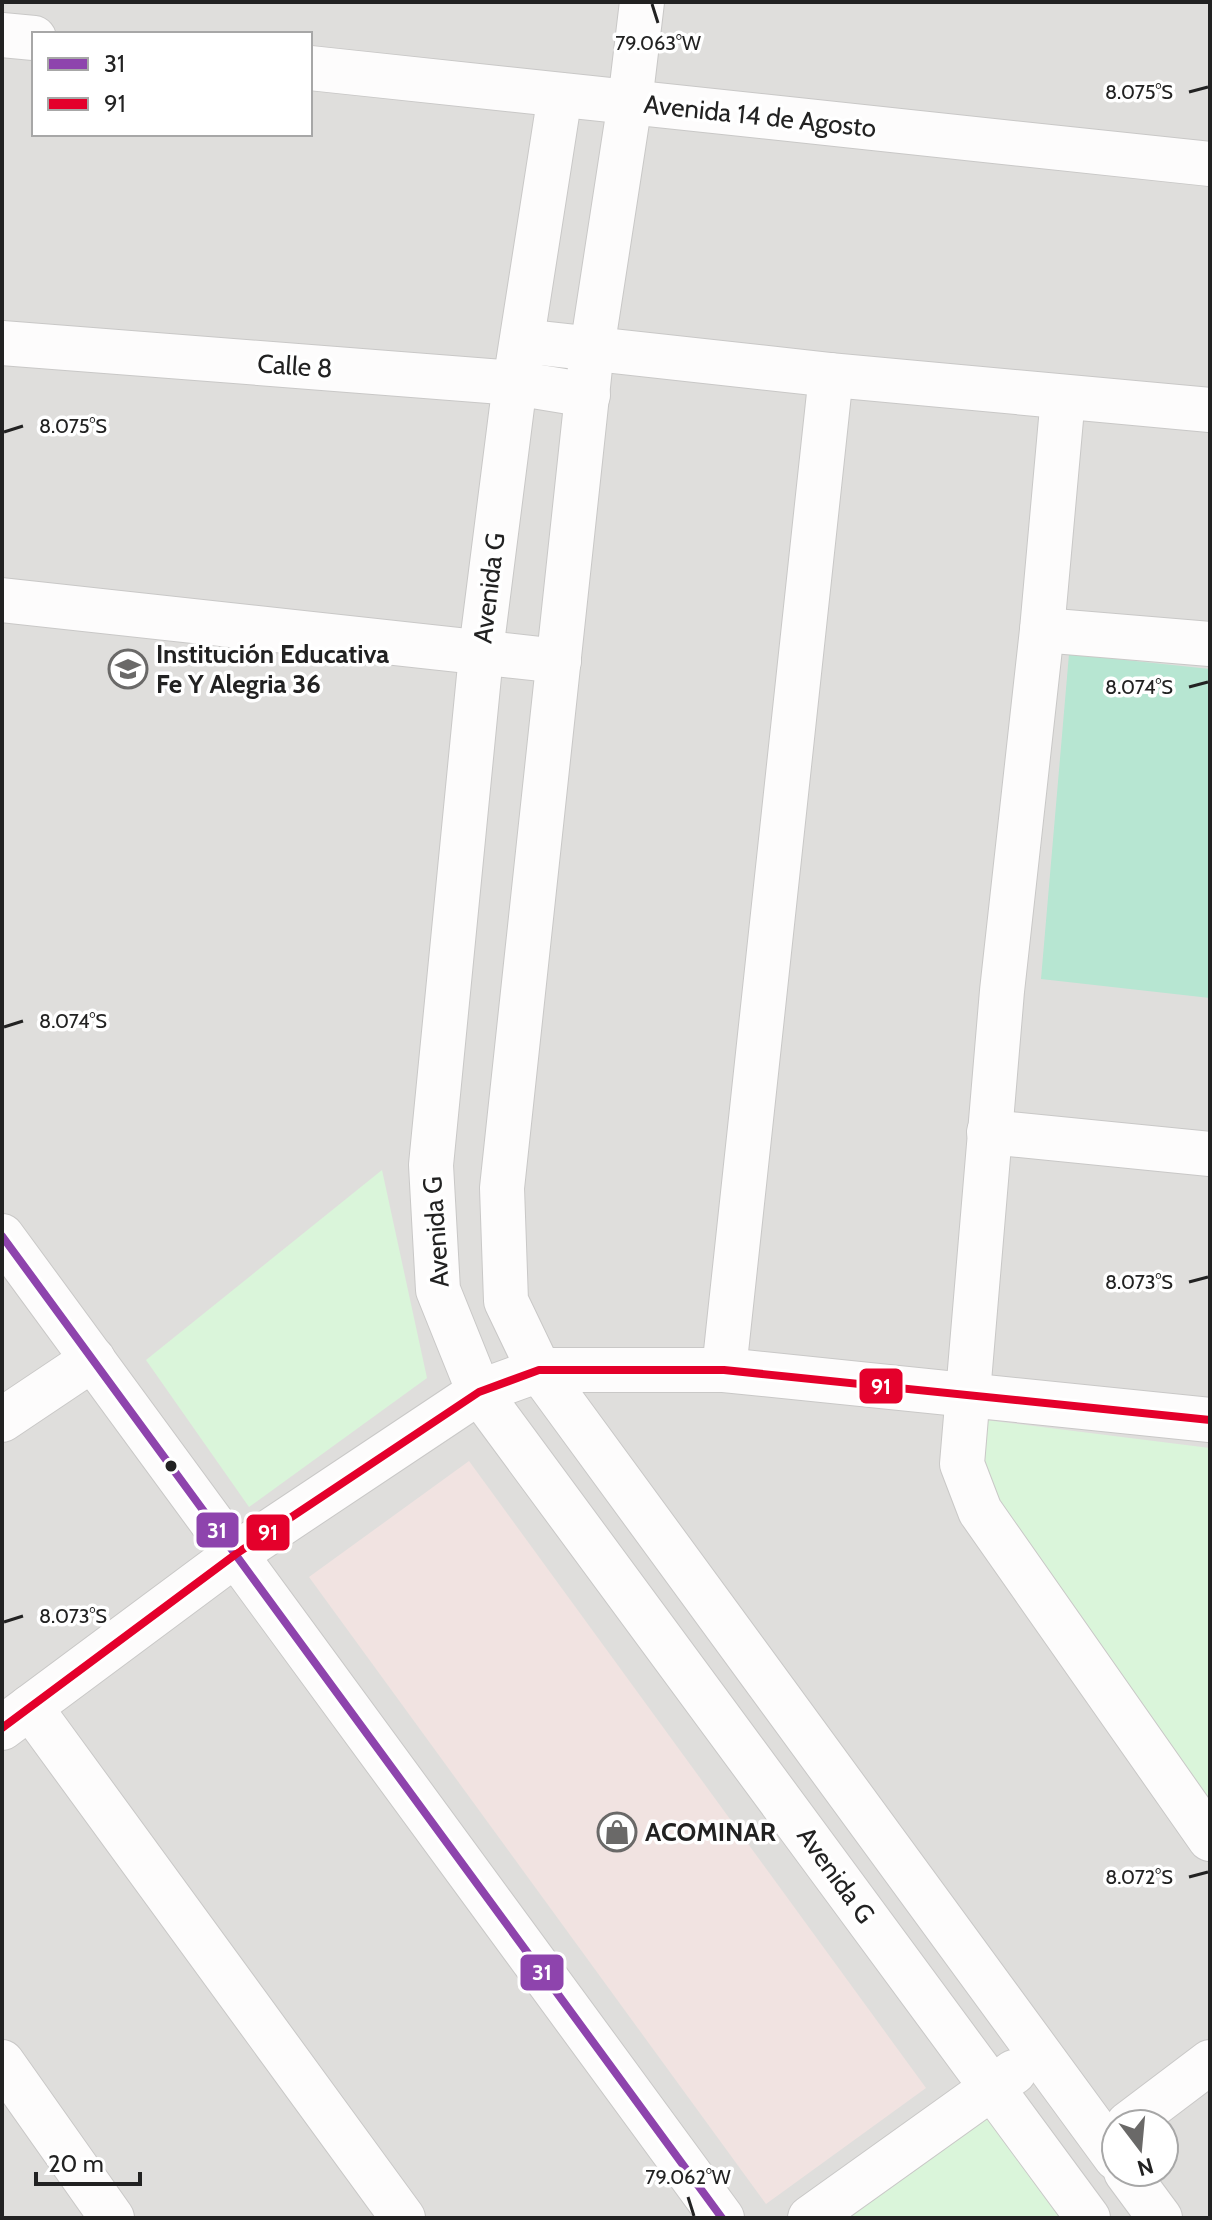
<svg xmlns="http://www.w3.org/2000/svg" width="1212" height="2220" font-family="Cabin,sans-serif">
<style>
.residential{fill:#dfdedc;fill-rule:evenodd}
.commercial{fill:#f1e3e1}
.park{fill:#daf5da}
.pitch{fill:#b7e6d2}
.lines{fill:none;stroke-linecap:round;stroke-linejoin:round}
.minor-casing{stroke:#c9c8c7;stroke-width:46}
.minor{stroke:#fdfcfc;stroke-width:44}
.bus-1-casing{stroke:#fff;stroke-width:14}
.bus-2-casing{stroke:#fff;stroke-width:14}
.bus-1{stroke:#8e44ad;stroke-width:8}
.bus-2{stroke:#e4002b;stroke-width:8}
.ticks{fill:none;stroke:#222;stroke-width:3}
.bus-dot{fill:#222;stroke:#fff;stroke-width:3}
.labels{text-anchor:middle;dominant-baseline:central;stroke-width:7;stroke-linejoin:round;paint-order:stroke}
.street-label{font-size:26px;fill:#222;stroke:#fff}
.poi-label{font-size:26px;font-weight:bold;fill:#222;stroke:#fff;text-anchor:start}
.ticks-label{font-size:20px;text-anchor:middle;fill:#222;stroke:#fff;stroke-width:7;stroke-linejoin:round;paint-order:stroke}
.line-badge{stroke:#fff;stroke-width:3}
.badge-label{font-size:22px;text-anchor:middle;font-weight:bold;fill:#fff}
</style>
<rect width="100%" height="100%" fill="#f0eeeb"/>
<path class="residential" d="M2 2H1210V2218H2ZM34 34H310V134H34ZM1116 2124H1164V2172H1116Z"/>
<path class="commercial" d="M469 1461 926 2088 766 2204 309 1577Z"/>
<g class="park">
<path d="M382 1170 427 1378 249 1507 146 1360Z"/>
<path d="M985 1420 1210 1448V1808L977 1485Z"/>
<path d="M994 2107 1075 2218H847Z"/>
</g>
<path class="pitch" d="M1069 654 1210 669V998L1041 979Z"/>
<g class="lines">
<defs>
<g id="minor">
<path d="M642 2 630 102 592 349 502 1188 506 1301 539 1370 1116 2158"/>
<path d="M2 35 34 38"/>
<path d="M310 68 1210 164"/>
<path d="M560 95 515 383 483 635 431 1165 438 1290 479 1392 1088 2218"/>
<path d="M522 341 831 375 1210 410"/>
<path d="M2 343 515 383 588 395"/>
<path d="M1063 397 1042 630 1002 991 962 1464 980 1511 1210 1839"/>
<path d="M2 600 559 661"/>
<path d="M1042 630 1210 644"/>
<path d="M989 1132 1210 1154"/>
<path d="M2 1236 722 2218"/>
<path d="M724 1370 831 375"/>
<path d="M2 1420 93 1359"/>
<path d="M30 1707 403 2218"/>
<path d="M2 1728 236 1554 479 1392 539 1370H724L1210 1420"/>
<path d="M2 2062 112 2218"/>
<path d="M1128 2124 1210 2062"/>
<path d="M1126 2172 1160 2218"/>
<path d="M810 2218 1014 2072"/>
</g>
</defs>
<use href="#minor" class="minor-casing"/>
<use href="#minor" class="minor"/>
<defs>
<path id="bus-1" d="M2 1236 722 2218"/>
<path id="bus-2" d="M2 1728 236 1554 479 1392 539 1370H724L1210 1420"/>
</defs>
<use href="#bus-1" class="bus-1-casing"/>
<use href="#bus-2" class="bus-2-casing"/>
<use href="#bus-1" class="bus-1"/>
<use href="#bus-2" class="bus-2"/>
</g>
<path class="ticks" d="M652 4 658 23M1189 92 1208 87M4 432 23 426M1189 687 1208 682M4 1027 23 1021M1189 1282 1208 1277M4 1622 23 1616M1189 1877 1208 1872M688 2197 694 2216"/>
<defs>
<symbol id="school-ring" viewBox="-11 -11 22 22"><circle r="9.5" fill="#fff" stroke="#6a6968" stroke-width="1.5"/><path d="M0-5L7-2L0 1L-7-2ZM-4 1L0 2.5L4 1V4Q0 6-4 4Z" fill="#6a6968"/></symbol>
<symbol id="shop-ring" viewBox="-11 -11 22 22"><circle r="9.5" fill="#fff" stroke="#6a6968" stroke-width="1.5"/><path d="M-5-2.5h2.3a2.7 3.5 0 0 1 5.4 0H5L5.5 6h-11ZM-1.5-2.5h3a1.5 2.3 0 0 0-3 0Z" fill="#6a6968"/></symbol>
</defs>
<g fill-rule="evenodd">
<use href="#school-ring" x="106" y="647" width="44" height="44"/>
<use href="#shop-ring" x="595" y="1810" width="44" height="44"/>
</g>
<circle class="bus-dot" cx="171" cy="1466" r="7"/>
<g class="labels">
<g class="street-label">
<text transform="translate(760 116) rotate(6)">Avenida 14 de Agosto</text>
<text transform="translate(295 366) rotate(4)">Calle 8</text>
<text transform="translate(489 588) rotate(-83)">Avenida G</text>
<text transform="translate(436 1232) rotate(-94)">Avenida G</text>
<text transform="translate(836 1875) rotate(54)">Avenida G</text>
</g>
<g class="poi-label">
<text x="156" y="654">Institución Educativa<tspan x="156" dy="30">Fe Y Alegria 36</tspan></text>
<text x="645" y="1832">ACOMINAR</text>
</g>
</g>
<g class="ticks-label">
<text x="658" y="50">79.063°W</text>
<text x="1139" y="99">8.075°S</text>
<text x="73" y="433">8.075°S</text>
<text x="1139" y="694">8.074°S</text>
<text x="73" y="1028">8.074°S</text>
<text x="1139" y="1289">8.073°S</text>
<text x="73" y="1623">8.073°S</text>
<text x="1139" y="1884">8.072°S</text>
<text x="688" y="2184">79.062°W</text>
</g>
<g class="line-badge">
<rect x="858" y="1367" width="46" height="38" rx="8" fill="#e4002b"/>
<rect x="195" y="1511" width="45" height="38" rx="8" fill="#8e44ad"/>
<rect x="245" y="1513" width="46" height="39" rx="8" fill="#e4002b"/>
<rect x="519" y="1953" width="46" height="39" rx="8" fill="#8e44ad"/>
</g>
<g class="badge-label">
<text x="881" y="1394">91</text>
<text x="217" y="1538">31</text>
<text x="268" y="1540">91</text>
<text x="542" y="1980">31</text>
</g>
<rect width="1212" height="2220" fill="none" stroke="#222222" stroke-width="8"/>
<rect x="32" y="32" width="280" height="104" fill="#ffffff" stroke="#a7a7a7" stroke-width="2"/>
<rect x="48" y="58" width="40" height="12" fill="#8e44ad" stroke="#a7a7a7" stroke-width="2"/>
<text x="104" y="72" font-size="24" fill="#222222">31</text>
<rect x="48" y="98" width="40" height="12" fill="#e4002b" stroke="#a7a7a7" stroke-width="2"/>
<text x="104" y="112" font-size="24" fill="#222222">91</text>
<g transform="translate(1140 2148) rotate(164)"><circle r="38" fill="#ffffff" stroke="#a7a7a7" stroke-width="2"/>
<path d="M0-6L14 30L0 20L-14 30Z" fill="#6a6968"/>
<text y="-12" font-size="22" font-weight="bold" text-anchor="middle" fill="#222222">N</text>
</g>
<path d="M36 2172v12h104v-12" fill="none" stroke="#222222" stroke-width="4"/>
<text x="48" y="2172" font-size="24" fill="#222222" stroke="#ffffff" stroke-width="6" paint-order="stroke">20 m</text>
</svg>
